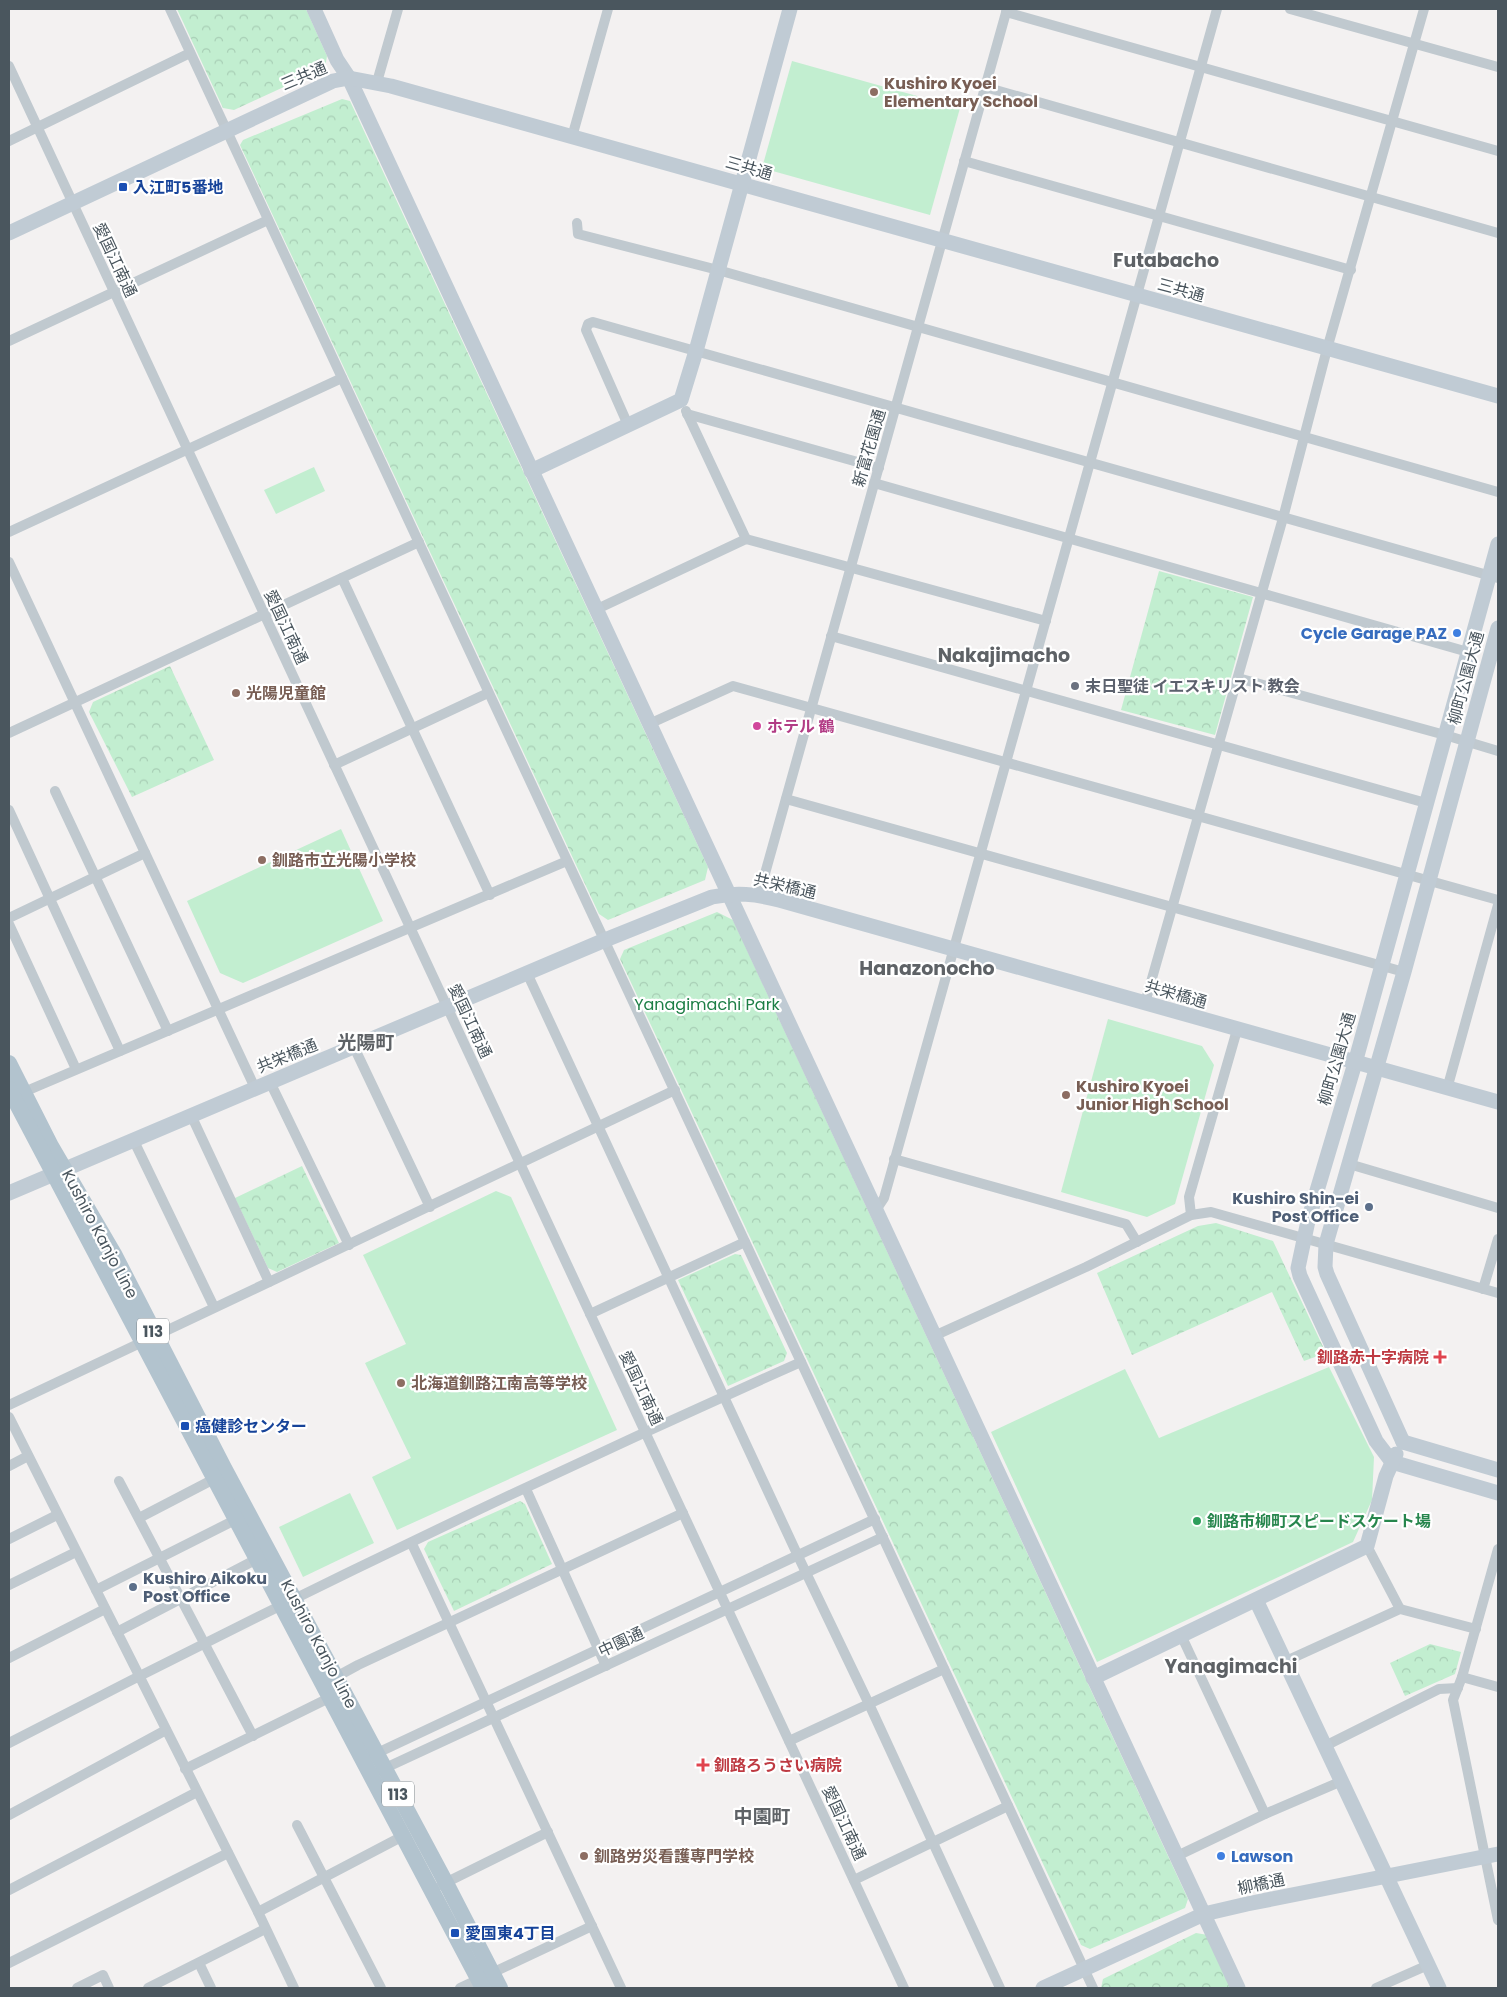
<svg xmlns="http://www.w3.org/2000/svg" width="1507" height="1997" font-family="Poppins,'Noto Sans JP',sans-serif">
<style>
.forest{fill:url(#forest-crowns)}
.pitch{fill:#c2eed0}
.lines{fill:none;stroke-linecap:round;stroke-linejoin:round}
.street{stroke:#c0c9cf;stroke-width:10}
.secondary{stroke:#c0cbd4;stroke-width:15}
.primary{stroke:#b2c3ce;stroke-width:16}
.education-dot{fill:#8d6e63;stroke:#fff;stroke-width:2}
.transit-dot{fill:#1a4fb4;stroke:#fff;stroke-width:2}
.shop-dot{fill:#3f7fe0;stroke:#fff;stroke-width:2}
.worship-dot{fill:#6b7280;stroke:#fff;stroke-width:2}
.hotel-dot{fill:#d1479c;stroke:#fff;stroke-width:2}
.service-dot{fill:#5c6f8a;stroke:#fff;stroke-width:2}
.health-dot{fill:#e0444e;stroke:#fff;stroke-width:2}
.leisure-dot{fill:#2e9e5b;stroke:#fff;stroke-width:2}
.labels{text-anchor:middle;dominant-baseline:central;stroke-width:4.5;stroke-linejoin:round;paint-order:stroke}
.shield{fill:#fff;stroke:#80898e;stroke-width:1}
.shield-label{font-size:15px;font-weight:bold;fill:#4a565e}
.street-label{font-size:16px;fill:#4a565e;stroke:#fff}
.education-label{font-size:16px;font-weight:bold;fill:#785e54;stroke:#fff;text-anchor:start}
.transit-label{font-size:16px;font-weight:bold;fill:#164399;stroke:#fff;text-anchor:start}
.shop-label{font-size:16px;font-weight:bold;fill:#366cbe;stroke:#fff;text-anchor:end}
.worship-label{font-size:16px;font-weight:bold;fill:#5b616d;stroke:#fff;text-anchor:start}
.hotel-label{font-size:16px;font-weight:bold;fill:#b23c85;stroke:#fff;text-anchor:start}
.park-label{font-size:16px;fill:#1c7e45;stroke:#fff}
.service-label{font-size:16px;font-weight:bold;fill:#4e5e75;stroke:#fff;text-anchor:end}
.health-label{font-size:16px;font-weight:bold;fill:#be3a42;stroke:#fff;text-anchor:end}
.leisure-label{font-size:16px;font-weight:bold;fill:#27864d;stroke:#fff;text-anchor:start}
.quarter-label{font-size:19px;font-weight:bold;fill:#5e6266;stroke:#fff}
</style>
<defs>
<pattern id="forest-crowns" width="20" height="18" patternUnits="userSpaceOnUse" patternTransform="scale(1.25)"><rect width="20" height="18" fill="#c2eed0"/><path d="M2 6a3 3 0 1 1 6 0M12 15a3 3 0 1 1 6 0" fill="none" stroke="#a8ceb5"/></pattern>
</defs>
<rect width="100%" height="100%" fill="#f3f1f1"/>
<g class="forest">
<path d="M177 9H306L327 56 325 68 234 110 223 108Z"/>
<path d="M342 99 350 101 708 867 705 880 608 920 599 914 240 145 243 140Z"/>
<path d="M1159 571 1253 597 1215 735 1121 710Z"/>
<path d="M170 666 214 760 132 797 89 712 93 702Z"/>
<path d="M717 912 733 920 1188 1899 1185 1908 1090 1949 1081 1945 620 959 624 950Z"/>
<path d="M302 1166 339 1243 277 1272 268 1268 235 1198Z"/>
<path d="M1216 1223 1273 1241 1326 1353 1304 1361 1272 1292 1132 1355 1097 1273 1198 1226Z"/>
<path d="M735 1254 741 1255 787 1353 784 1361 728 1386 678 1280Z"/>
<path d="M520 1501 525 1504 552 1564 454 1611 424 1549 428 1542Z"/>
<path d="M1430 1644 1461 1652 1455 1674 1405 1696 1390 1663Z"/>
<path d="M1196 1933 1208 1935 1232 1988H1101L1103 1979Z"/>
</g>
<g class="pitch">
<path d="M792 61 960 108 930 215 762 168Z"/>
<path d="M314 467 325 491 276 514 264 490Z"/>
<path d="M341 829 383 921 243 983 220 973 187 901Z"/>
<path d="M1108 1019 1202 1046 1214 1065 1175 1204 1147 1217 1061 1192Z"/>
<path d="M496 1191 511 1197 617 1430 397 1530 372 1477 411 1458 365 1363 406 1344 363 1255Z"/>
<path d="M1329 1367 1374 1457 1372 1500 1353 1542 1097 1662 991 1432 1125 1369 1159 1438Z"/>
<path d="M350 1493 374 1543 303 1577 279 1527Z"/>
</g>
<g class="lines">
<g class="street">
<path d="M170 9 1093 1988"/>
<path d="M1290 9 1498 67"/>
<path d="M1006 12 1498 151"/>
<path d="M9 66 904 1988"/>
<path d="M377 82 398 9"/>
<path d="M985 87 1498 233"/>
<path d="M572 137 608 9"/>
<path d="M9 141 190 53"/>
<path d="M964 161 1351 270"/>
<path d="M577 223 578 234 718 270 1498 492"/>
<path d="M9 341 268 220"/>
<path d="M686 411 746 539"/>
<path d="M687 414 879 468"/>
<path d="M628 425 586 330 588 324 593 322 1498 578"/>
<path d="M874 483 1468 652"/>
<path d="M9 532 342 378"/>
<path d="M9 562 255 1088"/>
<path d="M342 578 490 895"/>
<path d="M595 610 746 539 1046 621"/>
<path d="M831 636 1426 803"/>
<path d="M1238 678 1445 735 1498 751"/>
<path d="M649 724 733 686 1498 900"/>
<path d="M9 733 419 542"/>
<path d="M334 765 488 693"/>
<path d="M55 791 168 1031"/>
<path d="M786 799 1404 972"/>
<path d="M9 810 120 1051"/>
<path d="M759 895 1007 9"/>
<path d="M9 918 145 853"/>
<path d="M9 924 76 1069"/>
<path d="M527 973 798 1556 869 1704 1000 1988"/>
<path d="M1145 1003 1283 518 1327 349 1424 9"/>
<path d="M354 1047 430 1207"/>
<path d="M270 1082 349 1245"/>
<path d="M1447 1089 1498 905"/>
<path d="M24 1092 567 861"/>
<path d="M191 1115 269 1282"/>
<path d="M133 1139 214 1307"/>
<path d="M894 1159 1126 1224 1137 1242"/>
<path d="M1349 1164 1498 1208"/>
<path d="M876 1210 884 1198 1217 9"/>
<path d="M1191 1215 1189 1197 1237 1030"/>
<path d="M1483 1289 1498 1239"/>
<path d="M590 1314 745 1242"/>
<path d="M934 1336 1086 1267 1191 1215 1211 1212 1498 1293"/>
<path d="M9 1405 675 1090"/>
<path d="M9 1417 258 1912 294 1988"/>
<path d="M9 1466 28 1456"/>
<path d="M119 1481 253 1736"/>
<path d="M526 1489 606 1666"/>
<path d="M139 1518 214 1479"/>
<path d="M9 1539 57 1515"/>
<path d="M412 1544 621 1988"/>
<path d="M1367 1546 1400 1609"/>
<path d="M1498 1549 1462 1677 1453 1700 1498 1920"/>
<path d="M9 1585 76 1552"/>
<path d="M96 1590 237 1519"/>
<path d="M117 1632 257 1559"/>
<path d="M1181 1635 1265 1814"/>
<path d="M9 1658 105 1609"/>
<path d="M1286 1661 1400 1609 1476 1629"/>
<path d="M336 1677 358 1665 683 1513"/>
<path d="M1462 1677 1498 1687"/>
<path d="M789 1741 944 1669"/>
<path d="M9 1743C269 1608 533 1481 801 1362"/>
<path d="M1325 1746 1439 1689 1458 1688"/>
<path d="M373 1755 875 1519"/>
<path d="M185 1769 329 1698"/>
<path d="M381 1770 883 1537"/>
<path d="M9 1815 166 1730"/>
<path d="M297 1825 381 1988"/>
<path d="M1177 1856 1265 1814 1342 1781"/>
<path d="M854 1880 1008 1806"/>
<path d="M441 1885 548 1832"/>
<path d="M9 1890 197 1792"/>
<path d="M258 1912 403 1836"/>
<path d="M9 1963 228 1853"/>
<path d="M199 1963 211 1988"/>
<path d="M77 1988 103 1975 109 1988"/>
<path d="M148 1988 265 1929"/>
<path d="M460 1988 592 1926"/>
<path d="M1376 1988 1428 1965"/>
</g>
<g class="secondary">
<path d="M314 9 337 60 349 78 1238 1988"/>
<path d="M9 233 333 81 349 78 391 86 1498 396"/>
<path d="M531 471 681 400 696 351 790 9"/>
<path d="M1498 544 1355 1063 1308 1221 1298 1268 1300 1276 1376 1441 1392 1462 1498 1493"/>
<path d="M9 1193 605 940 712 897C736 892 756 894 779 900L1498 1102"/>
<path d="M1403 1442 1327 1274 1325 1267 1326 1244 1404 972 1498 628"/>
<path d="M1403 1442 1498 1470"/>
<path d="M1256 1600 1439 1988"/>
<path d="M1093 1678 1367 1546 1386 1476 1396 1454"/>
<path d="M1043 1988 1204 1914 1247 1904 1498 1854"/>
</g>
<g class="primary">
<path d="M9 1063 51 1146 114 1254 224 1468 446 1883 500 1988"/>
<path d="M9 1089 483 1988"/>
</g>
</g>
<g class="education-dot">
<circle cx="874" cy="92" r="5"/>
<circle cx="236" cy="693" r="5"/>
<circle cx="262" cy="860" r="5"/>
<circle cx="1066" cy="1095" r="5"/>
<circle cx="401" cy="1383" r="5"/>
<circle cx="584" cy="1856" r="5"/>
</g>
<g class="transit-dot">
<rect x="118" y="182" width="10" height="10" rx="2.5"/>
<rect x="180" y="1421" width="10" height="10" rx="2.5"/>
<rect x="450" y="1928" width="10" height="10" rx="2.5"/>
</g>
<g class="shop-dot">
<circle cx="1457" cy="633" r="5"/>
<circle cx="1221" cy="1856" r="5"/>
</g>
<circle class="worship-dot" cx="1075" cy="686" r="5"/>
<circle class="hotel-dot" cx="757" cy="726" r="5"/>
<g class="service-dot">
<circle cx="1369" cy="1207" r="5"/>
<circle cx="133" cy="1587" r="5"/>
</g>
<g class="health-dot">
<path d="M1437.5 1349.5h5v5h5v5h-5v5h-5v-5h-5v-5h5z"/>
<path d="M700.5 1757.5h5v5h5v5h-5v5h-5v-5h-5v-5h5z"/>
</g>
<circle class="leisure-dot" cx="1197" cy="1521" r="5"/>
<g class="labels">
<g class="shield">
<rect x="137" y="1318.5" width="32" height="25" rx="4"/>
<rect x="382" y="1781.5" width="32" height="25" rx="4"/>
</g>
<g class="shield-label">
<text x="153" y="1331">113</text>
<text x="398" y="1794">113</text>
</g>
<g class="street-label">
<text transform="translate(304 76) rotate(-23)">三共通</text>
<text transform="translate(749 168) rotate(16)">三共通</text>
<text transform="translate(115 260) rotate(65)">愛国江南通</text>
<text transform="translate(1181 290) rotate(15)">三共通</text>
<text transform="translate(869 448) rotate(-74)">新富花園通</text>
<text transform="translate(286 627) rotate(65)">愛国江南通</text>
<text transform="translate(1466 678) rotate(-75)">柳町公園大通</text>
<text transform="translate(785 886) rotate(13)">共栄橋通</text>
<text transform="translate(1176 994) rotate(16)">共栄橋通</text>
<text transform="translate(470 1021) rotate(65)">愛国江南通</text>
<text transform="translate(287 1056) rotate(-22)">共栄橋通</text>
<text transform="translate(1337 1059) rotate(-74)">柳町公園大通</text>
<text transform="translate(100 1234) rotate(62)">Kushiro Kanjo Line</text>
<text transform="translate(641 1388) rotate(65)">愛国江南通</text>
<text transform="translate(621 1642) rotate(-25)">中園通</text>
<text transform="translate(319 1644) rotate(62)">Kushiro Kanjo Line</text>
<text transform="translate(844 1823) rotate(65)">愛国江南通</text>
<text transform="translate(1261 1884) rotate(-12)">柳橋通</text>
</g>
<g class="education-label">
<text x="884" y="83">Kushiro Kyoei<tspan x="884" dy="18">Elementary School</tspan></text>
<text x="246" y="693">光陽児童館</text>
<text x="272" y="860">釧路市立光陽小学校</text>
<text x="1076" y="1086">Kushiro Kyoei<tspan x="1076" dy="18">Junior High School</tspan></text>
<text x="411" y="1383">北海道釧路江南高等学校</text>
<text x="594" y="1856">釧路労災看護専門学校</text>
</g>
<g class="transit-label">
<text x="133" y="187">入江町5番地</text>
<text x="195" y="1426">癌健診センター</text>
<text x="465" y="1933">愛国東4丁目</text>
</g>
<g class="shop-label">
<text x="1447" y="633">Cycle Garage PAZ</text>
<text x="1231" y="1856" text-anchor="start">Lawson</text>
</g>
<g class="worship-label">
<text x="1085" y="686">末日聖徒 イエスキリスト 教会</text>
</g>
<g class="hotel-label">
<text x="767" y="726">ホテル 鶴</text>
</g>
<g class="park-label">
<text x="707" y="1004">Yanagimachi Park</text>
</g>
<g class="service-label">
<text x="1359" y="1198">Kushiro Shin-ei<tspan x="1359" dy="18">Post Office</tspan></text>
<text x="143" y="1578" text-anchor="start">Kushiro Aikoku<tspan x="143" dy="18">Post Office</tspan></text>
</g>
<g class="health-label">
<text x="1429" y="1357">釧路赤十字病院</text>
<text x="714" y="1765" text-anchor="start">釧路ろうさい病院</text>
</g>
<g class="leisure-label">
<text x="1207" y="1521">釧路市柳町スピードスケート場</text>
</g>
<g class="quarter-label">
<text x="1166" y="260">Futabacho</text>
<text x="1004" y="655">Nakajimacho</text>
<text x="927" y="968">Hanazonocho</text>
<text x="366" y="1042">光陽町</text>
<text x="1231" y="1666">Yanagimachi</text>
<text x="762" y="1816">中園町</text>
</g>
</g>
<rect width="1507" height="1997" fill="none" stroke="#4a565e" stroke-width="20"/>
</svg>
